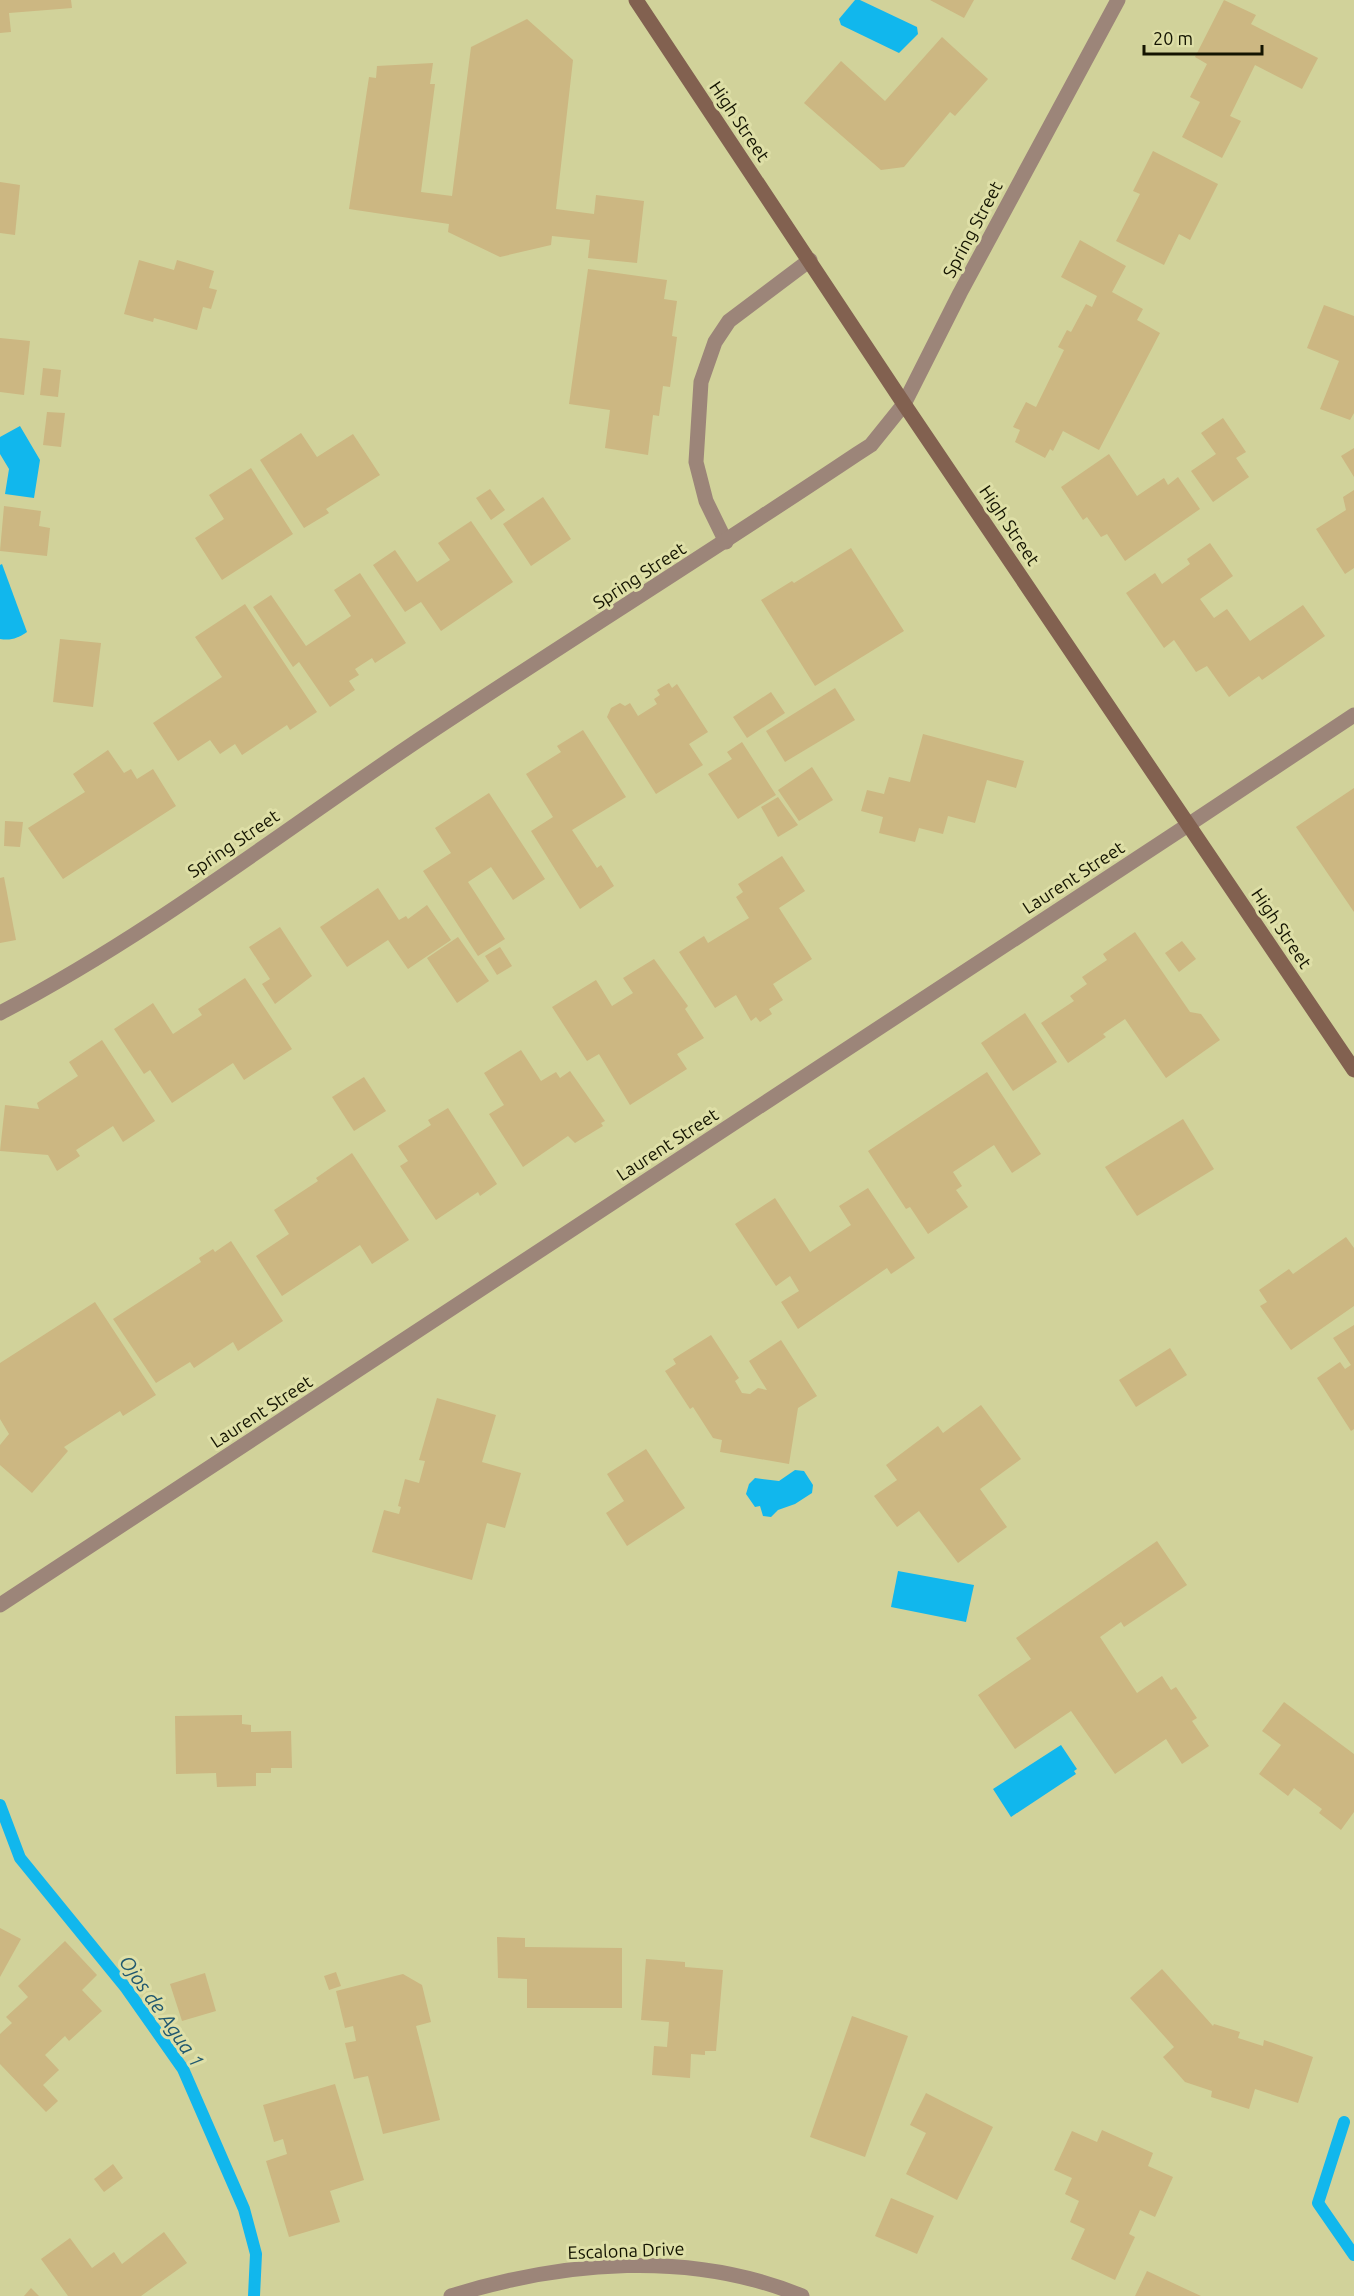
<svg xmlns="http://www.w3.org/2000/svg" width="1354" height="2296" font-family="Ubuntu,sans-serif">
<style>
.water{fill:#11b7ed}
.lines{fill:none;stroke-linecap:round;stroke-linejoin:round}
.stream{stroke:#11b7ed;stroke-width:12}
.building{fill:#ccb782}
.service{stroke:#9c8579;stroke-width:15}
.minor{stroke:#9c8579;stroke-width:15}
.tertiary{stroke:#9c8579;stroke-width:15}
.secondary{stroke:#826150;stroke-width:15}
.labels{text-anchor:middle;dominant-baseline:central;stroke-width:6;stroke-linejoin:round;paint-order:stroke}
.street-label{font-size:18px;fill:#141401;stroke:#dedfa7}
.water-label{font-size:20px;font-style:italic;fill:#21586f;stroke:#dedfa7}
</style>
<rect width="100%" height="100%" fill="#d1d29a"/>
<g class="water">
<path d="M855 0H860L917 27 918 34 899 53 841 25 839 19Z"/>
<path d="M20 426 40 460 34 498 5 494 9 469 0 454V437Z"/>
<path d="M2 564 27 632C18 638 11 641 0 639V565Z"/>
<path d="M795 1470 804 1471 813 1485 812 1493 795 1504 778 1510 771 1517 763 1516 760 1506 755 1507 746 1494 749 1484 755 1478 779 1481Z"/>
<path d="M898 1571 974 1585 966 1622 891 1607Z"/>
<path d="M1061 1745 1077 1769 1074 1771 1076 1774 1011 1817 993 1789Z"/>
</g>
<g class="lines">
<g class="stream">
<path d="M0 1805 20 1858 126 1988 183 2069 244 2209 256 2254 254 2296"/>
<path d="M1344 2122 1318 2203 1354 2255"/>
</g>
</g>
<g class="building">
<path d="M0 0H71L72 8 9 13 11 32 0 33Z"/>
<path d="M930 0H974L964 18Z"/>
<path d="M1224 0 1256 15 1251 24 1318 58 1302 89 1255 65 1230 116 1241 121 1222 158 1182 137 1200 102 1190 97 1207 64 1195 57Z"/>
<path d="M527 19 573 60 556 209 594 214 596 195 644 201 637 263 588 258 590 240 552 236 551 245 500 257 448 232 449 224 349 209 369 77 376 78 377 66 433 63 430 84H435L421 192 452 196 471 47Z"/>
<path d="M942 37 988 79 955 116 950 112 904 167 881 170 804 103 841 61 885 101Z"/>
<path d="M1153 151 1218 184 1190 240 1179 234 1164 265 1116 241 1140 194 1133 191Z"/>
<path d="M0 182 20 185 15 235 0 233Z"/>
<path d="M1080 240 1126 266 1112 292 1143 309 1137 320 1160 333 1099 450 1063 431 1053 451 1050 449 1045 458 1015 442 1020 430 1013 427 1026 402 1036 407 1064 350 1058 347 1067 330 1071 332 1086 304 1092 307 1097 296 1061 277Z"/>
<path d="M139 260 174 270 177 260 214 271 209 288 217 290 211 309 203 307 197 330 154 318 153 322 124 314Z"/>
<path d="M588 269 667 280 664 299 677 301 672 336 677 337 670 387 663 386 659 416 653 415 648 455 605 448 610 410 569 404Z"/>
<path d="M1324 305 1354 316V413L1350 420 1320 409 1339 361 1307 348Z"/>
<path d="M0 338 30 341 24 395 0 392Z"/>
<path d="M43 368 61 370 58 397 40 395Z"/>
<path d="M47 412 65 413 61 447 43 445Z"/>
<path d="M1223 418 1246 452 1236 458 1249 477 1213 502 1191 471 1216 454 1201 433Z"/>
<path d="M301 433 317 457 353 434 380 475 326 509 329 513 304 528 260 460Z"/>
<path d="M1354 448V477L1341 456Z"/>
<path d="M1109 454 1137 496 1164 478 1168 485 1178 477 1200 509 1125 561 1107 534 1101 537 1087 517 1083 520 1061 487Z"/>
<path d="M251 468 293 534 222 580 195 538 224 519 209 495Z"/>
<path d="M490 489 505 510 491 520 476 498Z"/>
<path d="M1354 490V568L1345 574 1316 529 1346 510 1343 497Z"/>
<path d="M543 497 571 539 531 566 503 524Z"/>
<path d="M4 506 41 511 39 526 50 528 47 556 0 551Z"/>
<path d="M471 521 513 582 441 631 421 602 405 612 373 565 395 550 417 582 450 560 438 543Z"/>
<path d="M1210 543 1233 576 1200 599 1214 618 1227 609 1250 641 1303 605 1325 636 1262 680 1259 676 1229 697 1207 666 1196 672 1174 640 1164 648 1126 593 1155 573 1162 584 1190 564 1187 559Z"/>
<path d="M851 548 904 631 815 686 761 600 792 581 794 583Z"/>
<path d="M360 573 406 643 375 663 372 658 355 669 359 675 349 681 355 690 330 707 299 662 293 667 253 607 271 595 306 646 351 616 334 590Z"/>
<path d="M245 604 317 712 290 730 287 725 242 755 235 744 220 754 210 740 178 761 153 723 222 677 195 637Z"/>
<path d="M60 639 101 643 93 707 53 702Z"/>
<path d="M669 683 672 688 677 684 708 732 689 744 703 765 656 794 607 717 611 708 620 703 625 706 630 703 638 716 657 704 654 699 660 695 657 690Z"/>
<path d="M835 688 855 720 785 762 766 731Z"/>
<path d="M771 692 785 713 747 738 733 717Z"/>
<path d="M583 730 626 797 572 830 597 868 601 865 614 886 580 909 531 831 553 817 526 774 561 752 557 746Z"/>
<path d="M923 734 1024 761 1016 788 987 780 975 823 948 816 943 834 919 828 915 842 879 833 883 817 861 811 867 790 884 794 889 777 910 782Z"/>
<path d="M742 742 776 795 738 819 708 774 732 759 727 752Z"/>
<path d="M108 750 124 773 131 769 137 779 153 769 176 806 63 879 28 828 85 792 73 774Z"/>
<path d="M812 767 833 800 799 821 778 790Z"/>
<path d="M1354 788V912L1296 827Z"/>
<path d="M489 793 545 879 513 900 491 867 468 882 505 939 478 956 423 871 451 853 435 828Z"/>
<path d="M778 797 798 825 778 837 761 807Z"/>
<path d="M5 821 23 822 20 847 4 846Z"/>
<path d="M782 856 805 891 779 908 812 959 773 984 783 1000 769 1009 772 1014 760 1022 756 1017 751 1021 736 995 715 1008 679 952 704 936 708 943 749 918 736 897 743 892 738 884Z"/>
<path d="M4 877 16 940 0 943V878Z"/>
<path d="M378 888 399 920 406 916 408 919 427 905 451 940 408 969 388 940 347 967 320 927Z"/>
<path d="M280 927 312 976 275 1004 262 984 270 979 249 947Z"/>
<path d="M1135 932 1190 1012 1201 1014 1220 1040 1166 1078 1125 1019 1103 1034 1106 1037 1068 1063 1041 1023 1074 1001 1070 996 1087 984 1082 977 1107 960 1103 954Z"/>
<path d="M458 937 489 981 457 1003 427 958Z"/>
<path d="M1182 941 1196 959 1179 972 1165 953Z"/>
<path d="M500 947 512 966 497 975 485 956Z"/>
<path d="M654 959 688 1006 685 1009 704 1038 677 1054 687 1069 630 1105 599 1054 587 1061 552 1007 596 980 612 1006 633 993 623 978Z"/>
<path d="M245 978 292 1049 244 1080 233 1063 172 1103 150 1070 144 1074 114 1029 153 1003 173 1034 202 1015 198 1009Z"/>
<path d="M1025 1013 1057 1062 1013 1091 981 1043Z"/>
<path d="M102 1040 155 1121 123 1142 113 1126 76 1150 80 1156 57 1171 48 1155 0 1151 5 1105 39 1109 37 1103 78 1076 69 1062Z"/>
<path d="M521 1050 541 1081 556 1072 560 1078 570 1071 605 1121 601 1123 603 1126 575 1143 568 1136 523 1167 489 1114 504 1105 484 1073Z"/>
<path d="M987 1072 1041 1154 1012 1173 994 1145 953 1172 962 1186 956 1190 968 1207 928 1234 910 1207 906 1209 868 1151Z"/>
<path d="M364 1077 386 1111 354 1131 332 1097Z"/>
<path d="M448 1108 497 1184 480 1196 478 1192 436 1220 400 1166 408 1161 398 1146 431 1125 428 1120Z"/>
<path d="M1183 1119 1214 1169 1137 1216 1105 1167Z"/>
<path d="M352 1153 409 1240 372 1264 360 1245 282 1296 256 1256 289 1234 274 1210 318 1181 316 1178Z"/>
<path d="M868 1188 915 1258 891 1274 887 1268 798 1329 781 1302 799 1291 790 1276 776 1286 735 1224 775 1198 810 1252 851 1225 839 1206Z"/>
<path d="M1346 1237 1354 1248V1306L1291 1350 1260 1306 1267 1302 1259 1290 1289 1269 1293 1274Z"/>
<path d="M231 1241 283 1321 238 1351 233 1342 194 1368 190 1362 156 1383 113 1319 201 1262 199 1258 213 1249 215 1252Z"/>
<path d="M95 1302 156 1395 123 1416 120 1411 64 1447 68 1451 32 1493 0 1465V1445L9 1434 0 1419V1363Z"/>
<path d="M1354 1325V1429L1351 1431 1317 1378 1340 1362 1345 1369 1351 1365 1333 1338Z"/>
<path d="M711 1335 739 1378 735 1381 742 1393 750 1394 758 1388 767 1390 749 1361 781 1340 817 1396 798 1408 789 1464 720 1452 722 1440 713 1438 693 1407 690 1409 665 1371 676 1364 673 1359Z"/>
<path d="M1170 1348 1187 1375 1136 1407 1119 1380Z"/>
<path d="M437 1398 496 1415 482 1462 521 1473 505 1528 487 1523 472 1580 372 1552 384 1510 399 1514 401 1507 398 1506 405 1479 419 1483 425 1461 419 1460Z"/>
<path d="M981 1405 1021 1459 980 1489 1007 1527 958 1563 919 1511 897 1527 874 1496 897 1480 886 1465 938 1426 943 1433Z"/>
<path d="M646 1449 685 1508 627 1546 606 1513 624 1501 607 1474Z"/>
<path d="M1157 1541 1187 1585 1124 1627 1121 1622 1100 1637 1137 1693 1162 1676 1171 1690 1176 1687 1197 1718 1192 1721 1209 1746 1182 1764 1166 1739 1115 1774 1071 1711 1015 1749 978 1695 1031 1659 1016 1638Z"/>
<path d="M1284 1702 1354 1754V1812L1341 1830 1319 1813 1322 1809 1294 1788 1288 1796 1259 1774 1281 1745 1262 1731Z"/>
<path d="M242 1715V1724L251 1725V1732L291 1731 292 1768H271V1773H256V1786L217 1787 216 1773 176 1774 175 1716Z"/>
<path d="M0 1928 21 1939 0 1977Z"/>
<path d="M497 1937 525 1938V1947L622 1948V2008H527V1979L498 1978Z"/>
<path d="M65 1941 97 1975 82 1990 102 2011 69 2041 65 2036 45 2055 59 2070 43 2085 58 2101 46 2112 0 2064V2034L12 2023 6 2017 28 1997 18 1986Z"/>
<path d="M646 1959 685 1962V1967L723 1970 716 2051H705V2055L691 2054 690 2078 652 2075 654 2046 667 2047 669 2022 641 2020Z"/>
<path d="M1162 1969 1213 2026 1214 2024 1240 2032 1238 2038 1263 2046 1264 2040 1313 2057 1298 2103 1255 2089 1249 2109 1211 2097 1212 2091 1185 2082 1163 2057 1174 2047 1130 1998Z"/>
<path d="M336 1972 341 1986 329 1990 324 1976Z"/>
<path d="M205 1973 216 2011 182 2021 170 1984Z"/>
<path d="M403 1974 422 1985 431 2022 416 2026 440 2120 383 2134 368 2076 354 2079 345 2043 356 2041 353 2026 345 2028 336 1991Z"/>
<path d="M852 2016 908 2036 865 2157 810 2137Z"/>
<path d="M335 2084 364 2180 330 2191 340 2222 289 2237 266 2161 287 2154 283 2139 274 2142 263 2105Z"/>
<path d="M926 2093 993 2127 957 2200 906 2174 926 2133 910 2125Z"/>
<path d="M1102 2130 1153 2153 1148 2166 1173 2177 1155 2217 1140 2210 1129 2234 1135 2237 1115 2280 1071 2259 1085 2229 1070 2222 1079 2201 1065 2194 1072 2178 1054 2170 1072 2131 1097 2142Z"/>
<path d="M113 2164 123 2178 104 2192 94 2179Z"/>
<path d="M891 2198 934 2216 917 2254 875 2236Z"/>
<path d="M164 2232 187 2263 141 2296H68L41 2259 70 2238 92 2268 114 2252 122 2264Z"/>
<path d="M1147 2271 1201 2296H1135Z"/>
<path d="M31 2288 39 2296H24Z"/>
</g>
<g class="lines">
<path class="service" d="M726 542 706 501 696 462 701 382 715 342 729 321 810 260"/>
<g class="minor">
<path d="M1188 825 1354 715"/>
<path d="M0 1013C150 935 285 829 426 735 569 640 715 549 857 454L871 445 904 404"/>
</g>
<g class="tertiary">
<path d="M904 404 960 293 1118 0"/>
<path d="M0 1605 1188 825"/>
<path d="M451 2296C563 2261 691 2250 802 2296"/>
</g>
<path class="secondary" d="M636 0 904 404 1354 1070"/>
</g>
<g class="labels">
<g class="street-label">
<text transform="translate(740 121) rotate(56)">High Street</text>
<text transform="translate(972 229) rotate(-62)">Spring Street</text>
<text transform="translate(1010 525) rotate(56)">High Street</text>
<text transform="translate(639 575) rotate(-33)">Spring Street</text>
<text transform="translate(233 843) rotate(-34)">Spring Street</text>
<text transform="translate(1073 877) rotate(-33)">Laurent Street</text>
<text transform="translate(1282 928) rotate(56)">High Street</text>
<text transform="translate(667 1144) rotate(-33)">Laurent Street</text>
<text transform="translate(261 1411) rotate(-33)">Laurent Street</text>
<text transform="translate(626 2250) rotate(-2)">Escalona Drive</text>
</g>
<g class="water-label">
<text transform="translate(162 2011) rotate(55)">Ojos de Agua 1</text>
</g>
</g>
<path d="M1144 45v9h118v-9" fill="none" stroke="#141401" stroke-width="3"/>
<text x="1153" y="45" font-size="18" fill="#141401" stroke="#dedfa7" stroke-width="4.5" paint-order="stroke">20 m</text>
</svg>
